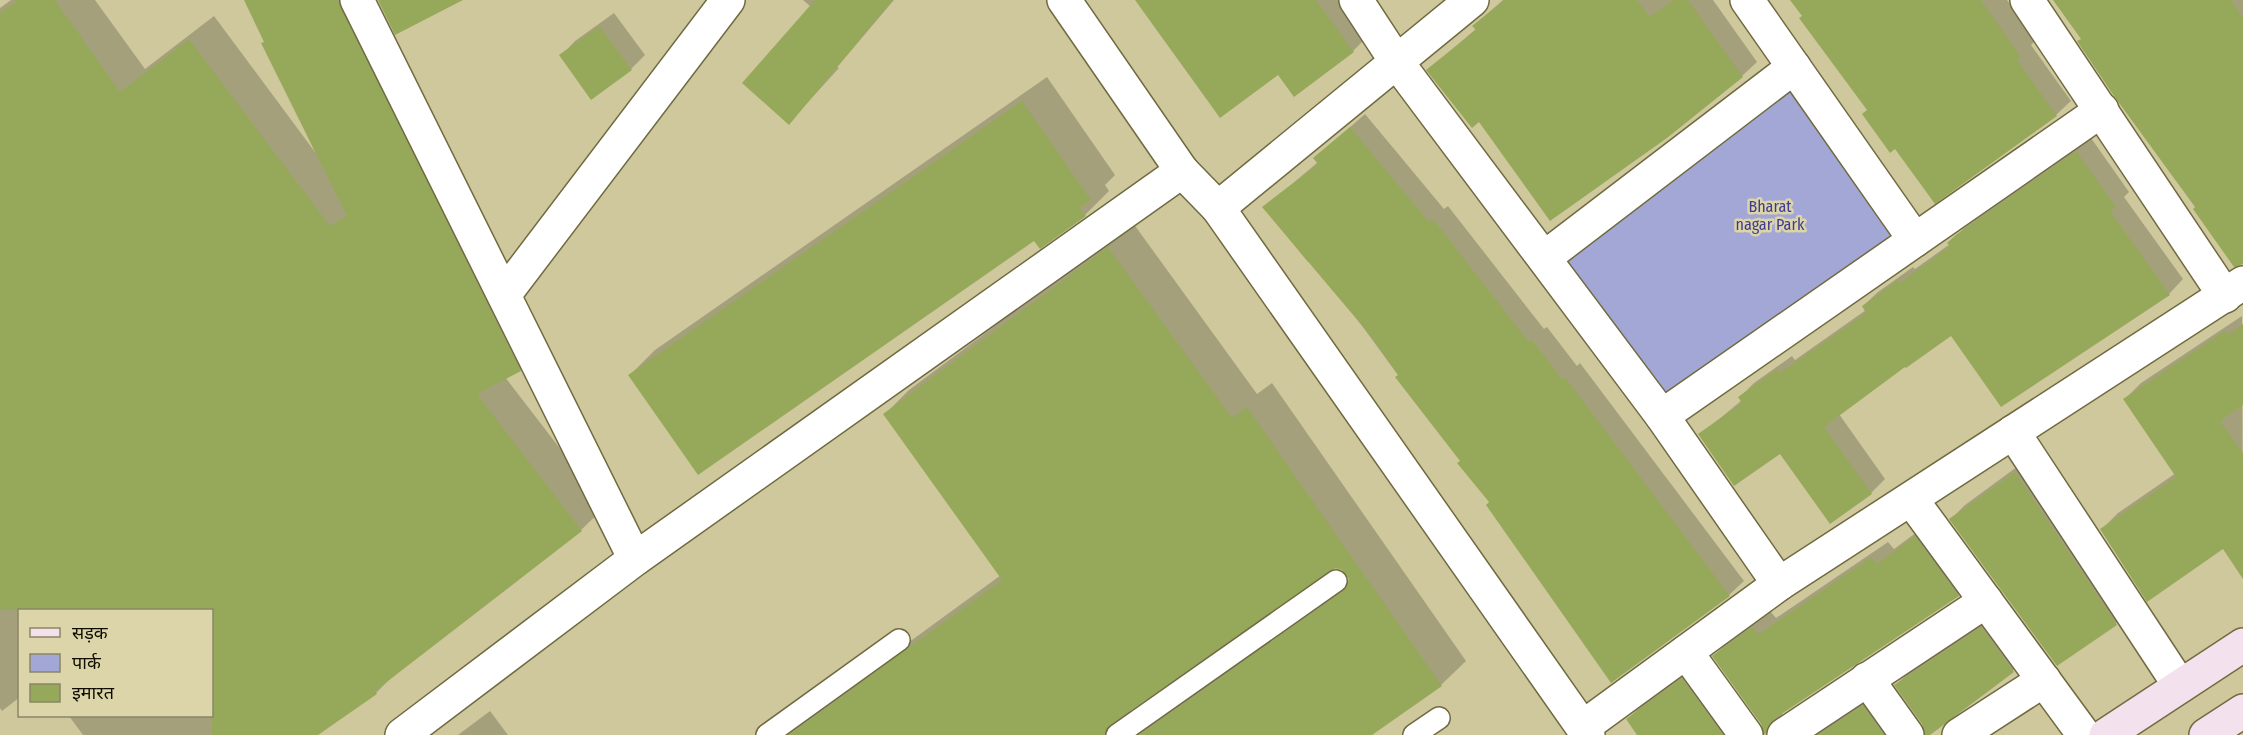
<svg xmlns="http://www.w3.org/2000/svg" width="2243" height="735" font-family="'Fira Sans Condensed','Noto Sans Devanagari',sans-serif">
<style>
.green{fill:#a3a7d6}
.shadow{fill:#0003;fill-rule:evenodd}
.building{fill:#96a95b}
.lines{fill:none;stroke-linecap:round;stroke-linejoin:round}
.lane-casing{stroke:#706a41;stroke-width:24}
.street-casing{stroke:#706a41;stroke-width:36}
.secondary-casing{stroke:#706a41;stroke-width:36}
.lane{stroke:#fff;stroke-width:21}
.street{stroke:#fff;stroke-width:33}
.secondary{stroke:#f4e1ee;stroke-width:33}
.labels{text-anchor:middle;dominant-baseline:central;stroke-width:5;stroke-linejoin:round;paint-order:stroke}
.park-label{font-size:16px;fill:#3f3c90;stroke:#dcd5a9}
</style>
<rect width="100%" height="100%" fill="#cfc89c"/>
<path class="green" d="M1789 87 1895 236 1664 398 1563 261Z"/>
<g class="shadow">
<path d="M11 0H95L145 69 214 16 315 152 246 0H371L543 346 520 370 505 377 605 507 581 530 395 674 376 693 316 735H83L69 716H212V610H20V697L2 711 0 708V8Z"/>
<path d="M803 0H894L837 67 839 68 789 123 811 7Z"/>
<path d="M1136 0H1341L1367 37 1353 51 1278 73Z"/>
<path d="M1503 0H1713L1757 62 1742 76 1480 120 1428 70 1477 28 1474 26Z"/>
<path d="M1791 0H2007L2035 41 2031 45 2071 101 2056 115 1935 201Z"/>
<path d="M2056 0H2243V253L2197 207Z"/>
<path d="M614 13 645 55 631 69 561 56 575 41Z"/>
<path d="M1047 77 1115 175 1105 185 1109 191 1085 215 1034 238 630 375 655 350Z"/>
<path d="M1365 114 1444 209 1448 206 1544 329 1547 327 1577 366 1580 363 1744 581 1729 595 1491 502 1335 289 1310 261 1308 262 1264 208 1318 162 1315 158Z"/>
<path d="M2091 138 2129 192 2124 197 2183 279 2169 294 1951 334 1905 365 1839 414 1885 479 1871 493 1781 452 1700 435 1742 400 1740 397 1754 383 1792 356 1795 360 1866 310 1863 306 1878 292 1913 267 1915 269 1950 244 1964 228Z"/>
<path d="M1133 223 1257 394 1272 383 1466 661 1441 685 1369 735H775L801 721 1001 575 885 414 909 390ZM1341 568 1348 573 1349 582 1150 721 1130 717V709L1328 569Z"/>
<path d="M2242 316 2243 546 2223 547 2101 530 2118 513 2176 473 2125 399 2141 383Z"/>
<path d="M2029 458 2131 609 2116 623 2057 664 1951 519 1965 505Z"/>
<path d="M1932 521 1975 579 1958 595 1783 711 1781 718 1792 735H1766L1763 724 1714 656 1730 640 1770 611 1776 618 1888 542 1894 549Z"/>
<path d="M2002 608 2033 650 2013 670 1928 735 1924 723 1896 685 1916 665Z"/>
<path d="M1699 663 1754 735H1639L1628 719 1645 702Z"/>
<path d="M1880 690 1913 735H1808Z"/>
<path d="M490 711 508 735H458Z"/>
</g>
<g class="building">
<path d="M18 0H55L120 92 189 39 330 226 347 216 261 43 264 42 244 0H338L521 371 477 394 582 531 375 691 377 694 318 735H212V610H0V13Z"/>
<path d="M378 0H463L395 35Z"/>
<path d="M815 0H893L789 125 742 83Z"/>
<path d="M1135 0H1316L1354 52 1294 97 1278 75 1220 118Z"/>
<path d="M1504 0H1637L1650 17 1673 0H1688L1743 77 1667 138 1550 221 1479 122 1472 128 1426 70 1476 30 1472 26Z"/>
<path d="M1790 0H1981L2021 57 2017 60 2057 116 1935 204 1895 149 1890 153 1862 114 1867 110 1799 18 1802 16Z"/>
<path d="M2053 0H2231L2243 17V264L2234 267 2193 209 2195 207 2114 96 2077 41 2081 39Z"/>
<path d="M599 26 632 70 591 100 559 55Z"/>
<path d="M1022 101 1091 200 1080 208 1086 216 1040 249 1034 241 698 475 628 375Z"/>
<path d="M1350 127 1429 222 1433 219 1529 342 1532 340 1562 379 1565 377 1730 596 1611 683 1486 505 1489 502 1457 463 1460 461 1395 377 1398 375 1370 335 1262 207 1318 164 1313 158Z"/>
<path d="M2076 151 2116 207 2110 211 2170 295 2001 407 1951 336 1906 368 1905 367 1824 427 1872 494 1830 524 1780 454 1734 486 1698 434 1742 403 1738 397 1777 369 1780 373 1866 313 1862 306 1898 280 1900 283 1950 246 1947 243 1957 234Z"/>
<path d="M1108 247 1232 418 1247 407 1442 686 1372 735H1139L1343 591 1349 579 1342 570 1335 568 1110 725 1104 735H789L1002 580 883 414Z"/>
<path d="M2243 324V405L2220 421 2243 453V579L2223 549 2147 602 2100 529 2176 477 2123 399 2225 331 2228 335Z"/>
<path d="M2015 472 2117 625 2057 666 1949 519Z"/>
<path d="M1915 536 1959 596 1774 719 1764 735 1761 724 1712 656 1752 627 1759 634 1871 557 1877 564Z"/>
<path d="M1981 627 2014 672 1930 735H1925L1922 724 1894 685Z"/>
<path d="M1682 678 1723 735H1637L1626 719Z"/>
<path d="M1863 705 1884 735H1818Z"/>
</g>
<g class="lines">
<defs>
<g id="lane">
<path d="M767 735 899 640"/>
<path d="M1117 735 1336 581"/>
<path d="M1414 735 1439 718"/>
</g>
<g id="street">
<path d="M357 0 635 559"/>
<path d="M1064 0 1182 171 1218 208 1588 735"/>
<path d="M1356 0 1396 61 1662 416 1779 584"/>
<path d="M1747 0 1915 240"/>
<path d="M2027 0 2225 296"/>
<path d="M1218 208 1472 0"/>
<path d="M1544 258 1794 67"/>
<path d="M504 295 728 0"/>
<path d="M1662 416 2102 110"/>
<path d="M2013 432 2180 686"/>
<path d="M1911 499 2084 735"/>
<path d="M1686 652 1746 735"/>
<path d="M1867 679 1907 735"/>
<path d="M1583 727 1779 584 2243 283"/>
<path d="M402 735 635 559 1182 171"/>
<path d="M1784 735 1986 601"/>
<path d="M1959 735 2044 680"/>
</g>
<g id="secondary">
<path d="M2106 735 2243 645"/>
<path d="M2206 735 2243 711"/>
</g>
</defs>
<use href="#lane" class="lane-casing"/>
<use href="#street" class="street-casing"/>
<use href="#secondary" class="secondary-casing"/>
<use href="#lane" class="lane"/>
<use href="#street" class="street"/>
<use href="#secondary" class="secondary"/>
</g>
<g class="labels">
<g class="park-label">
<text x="1770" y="206">Bharat<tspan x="1770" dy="18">nagar Park</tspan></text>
</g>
</g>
<rect x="18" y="609" width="195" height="108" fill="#dcd5a9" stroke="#8a8566" stroke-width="1.5"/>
<rect x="30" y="628" width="30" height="9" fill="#f4e1ee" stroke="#8a8566" stroke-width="1.5"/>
<text x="72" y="639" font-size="18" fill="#0f0d01">सड़क</text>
<rect x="30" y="654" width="30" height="18" fill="#a3a7d6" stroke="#8a8566" stroke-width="1.5"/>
<text x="72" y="669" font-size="18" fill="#0f0d01">पार्क</text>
<rect x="30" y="684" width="30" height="18" fill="#96a95b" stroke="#8a8566" stroke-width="1.5"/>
<text x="72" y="699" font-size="18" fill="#0f0d01">इमारत</text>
</svg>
